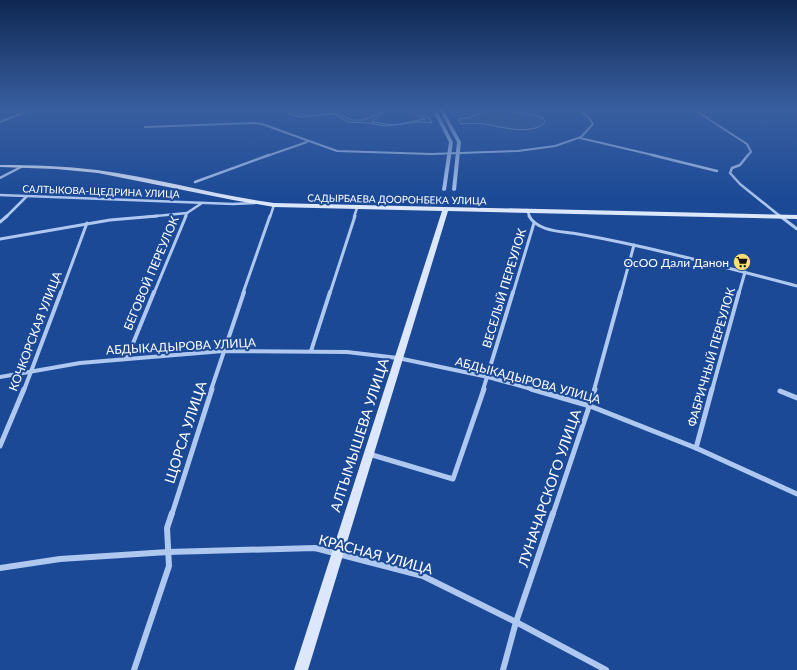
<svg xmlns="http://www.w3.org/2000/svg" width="797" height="670" font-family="Lato,sans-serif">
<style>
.green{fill:#2f62b4}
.water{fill:#34558e;stroke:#a2c1f1;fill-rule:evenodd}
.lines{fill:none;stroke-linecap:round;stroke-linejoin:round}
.minor-far5{stroke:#afc8f0;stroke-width:2}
.minor-far4{stroke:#afc8f0;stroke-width:2.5}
.minor-far3{stroke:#afc8f0;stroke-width:3}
.minor-far2{stroke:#afc8f0;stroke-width:4}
.minor-far1{stroke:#afc8f0;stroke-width:5}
.minor{stroke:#afc8f0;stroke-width:6}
.tertiary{fill:#afc8f0;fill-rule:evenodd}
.secondary{fill:#dce7fb;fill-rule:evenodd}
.labels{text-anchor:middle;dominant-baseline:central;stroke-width:4;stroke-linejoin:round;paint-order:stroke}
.far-street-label{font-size:10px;fill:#fff;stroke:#1b4996}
.poi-label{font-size:12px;fill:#fff;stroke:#1b4996;text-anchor:end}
.street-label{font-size:12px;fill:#fff;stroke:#1b4996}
.near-street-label{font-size:14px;fill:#fff;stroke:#1b4996}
</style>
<rect width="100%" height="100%" fill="#1b4996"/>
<path class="green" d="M446 109H476V110C468 113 460 116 451 116Z"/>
<g class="water">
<path d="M394 109C406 108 427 110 432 123L418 122 386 126 367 123 348 122 338 116 331 114 302 117 288 114C294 109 298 114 305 115 316 117 327 112 339 114 344 115 347 119 353 120 368 123 378 110 394 109ZM395 110 411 112 425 119 394 125 372 122 382 113Z"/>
<path d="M508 110C520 115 534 112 544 119L545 122C531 137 500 126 483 124 476 123 468 123 461 124L458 119 467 118 486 111Z"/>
</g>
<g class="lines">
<g class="minor-far5">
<path d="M693 109 747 144 751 152 747 156"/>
<path d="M582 113 593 109"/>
<path d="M0 122 33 109"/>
<path d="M145 127 254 123 262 124 337 151 431 154 518 151 555 146 581 137 593 124 589 118 582 113"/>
<path d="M580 138 657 156"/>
<path d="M267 156 307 142"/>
</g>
<g class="minor-far4">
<path d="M652 155 717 171"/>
<path d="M748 155 740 165 732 168 730 173 740 184 781 217"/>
<path d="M0 178 21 167"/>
<path d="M195 182 269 155"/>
<path d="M0 195 233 204 255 203"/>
<path d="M527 210 530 217"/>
<path d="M6 217 27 196"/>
<path d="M146 217 187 213"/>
<path d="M185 217 187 213 202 203"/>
<path d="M270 217 274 205"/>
<path d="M354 217 357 208"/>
</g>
<g class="minor-far3">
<path d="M529 216C538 232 562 231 578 234 652 247 724 267 797 286"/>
<path d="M780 216 797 229"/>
<path d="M0 222 7 216"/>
<path d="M0 239 110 220 157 216"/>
<path d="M61 293 87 223"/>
<path d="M154 293 186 216"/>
<path d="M243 293 270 216"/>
<path d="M330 293 355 216"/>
<path d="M513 293 534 223"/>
<path d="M621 293 634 245"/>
<path d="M739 293 745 272"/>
</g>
<g class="minor-far2">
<path d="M311 351 330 292"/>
<path d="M127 358 154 292"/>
<path d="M0 377 80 363 223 351 347 352 398 358 488 377 535 390"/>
<path d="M24 390 61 292"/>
<path d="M211 390 244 292"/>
<path d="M483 390 513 292"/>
<path d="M594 390 621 292"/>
<path d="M712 390 739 292"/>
</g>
<g class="minor-far1">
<path d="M531 389 590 406 696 448 797 494"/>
<path d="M780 391 797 398"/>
<path d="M0 446 24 389"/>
<path d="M696 448 712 389"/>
<path d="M369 454 453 479 484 389"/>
<path d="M172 514 212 389"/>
<path d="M553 514 595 389"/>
</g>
<g class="minor">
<path d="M0 568 60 559 168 552 315 548 423 576 516 622 606 670"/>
<path d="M134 670 169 566 167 528 172 513"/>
<path d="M503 670 516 622 553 513"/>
</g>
<g class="tertiary">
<path d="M432 109H436L453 142 446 190 444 191 442 190 449 142Z"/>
<path d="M439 109H443L461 142 456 190 454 191 452 190 457 142Z"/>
</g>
<path class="secondary" d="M0 165C32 165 65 166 97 170 157 178 215 195 274 203L797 215V219L448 211 308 670H294L442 211 274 207 233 200 98 173 56 169 0 167Z"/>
</g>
<linearGradient id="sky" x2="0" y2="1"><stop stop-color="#0f2852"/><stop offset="0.54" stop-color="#395fa0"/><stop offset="1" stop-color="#395fa0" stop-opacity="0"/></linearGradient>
<rect width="797" height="202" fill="url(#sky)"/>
<defs>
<symbol id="supermarket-disc" viewBox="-11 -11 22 22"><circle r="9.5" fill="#ffdf6d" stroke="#1b4996"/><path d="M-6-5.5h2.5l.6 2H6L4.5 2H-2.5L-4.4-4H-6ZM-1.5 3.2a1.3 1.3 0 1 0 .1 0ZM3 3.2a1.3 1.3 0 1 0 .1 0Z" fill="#111"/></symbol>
</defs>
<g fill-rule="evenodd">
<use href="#supermarket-disc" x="732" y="252" width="20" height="20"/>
</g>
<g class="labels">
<g class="far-street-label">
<text transform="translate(101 191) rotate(2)">САЛТЫКОВА-ЩЕДРИНА УЛИЦА</text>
<text transform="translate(397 199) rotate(1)">САДЫРБАЕВА ДООРОНБЕКА УЛИЦА</text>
</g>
<g class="poi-label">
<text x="729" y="262">ОсОО Дали Данон</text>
</g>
<g class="street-label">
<text transform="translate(151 273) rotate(-67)">БЕГОВОЙ ПЕРЕУЛОК</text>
<text transform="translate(504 288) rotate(-73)">ВЕСЕЛЫЙ ПЕРЕУЛОК</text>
<text transform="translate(35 331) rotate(-69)">КОЧКОРСКАЯ УЛИЦА</text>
<text transform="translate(181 346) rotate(-3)">АБДЫКАДЫРОВА УЛИЦА</text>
<text transform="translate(711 357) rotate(-74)">ФАБРИЧНЫЙ ПЕРЕУЛОК</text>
<text transform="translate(528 380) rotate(15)">АБДЫКАДЫРОВА УЛИЦА</text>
</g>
<g class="near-street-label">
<text transform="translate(185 432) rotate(-72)">ЩОРСА УЛИЦА</text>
<text transform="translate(359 435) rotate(-72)">АЛТЫМЫШЕВА УЛИЦА</text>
<text transform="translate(549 488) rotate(-71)">ЛУНАЧАРСКОГО УЛИЦА</text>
<text transform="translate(376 554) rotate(15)">КРАСНАЯ УЛИЦА</text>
</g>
</g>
</svg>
